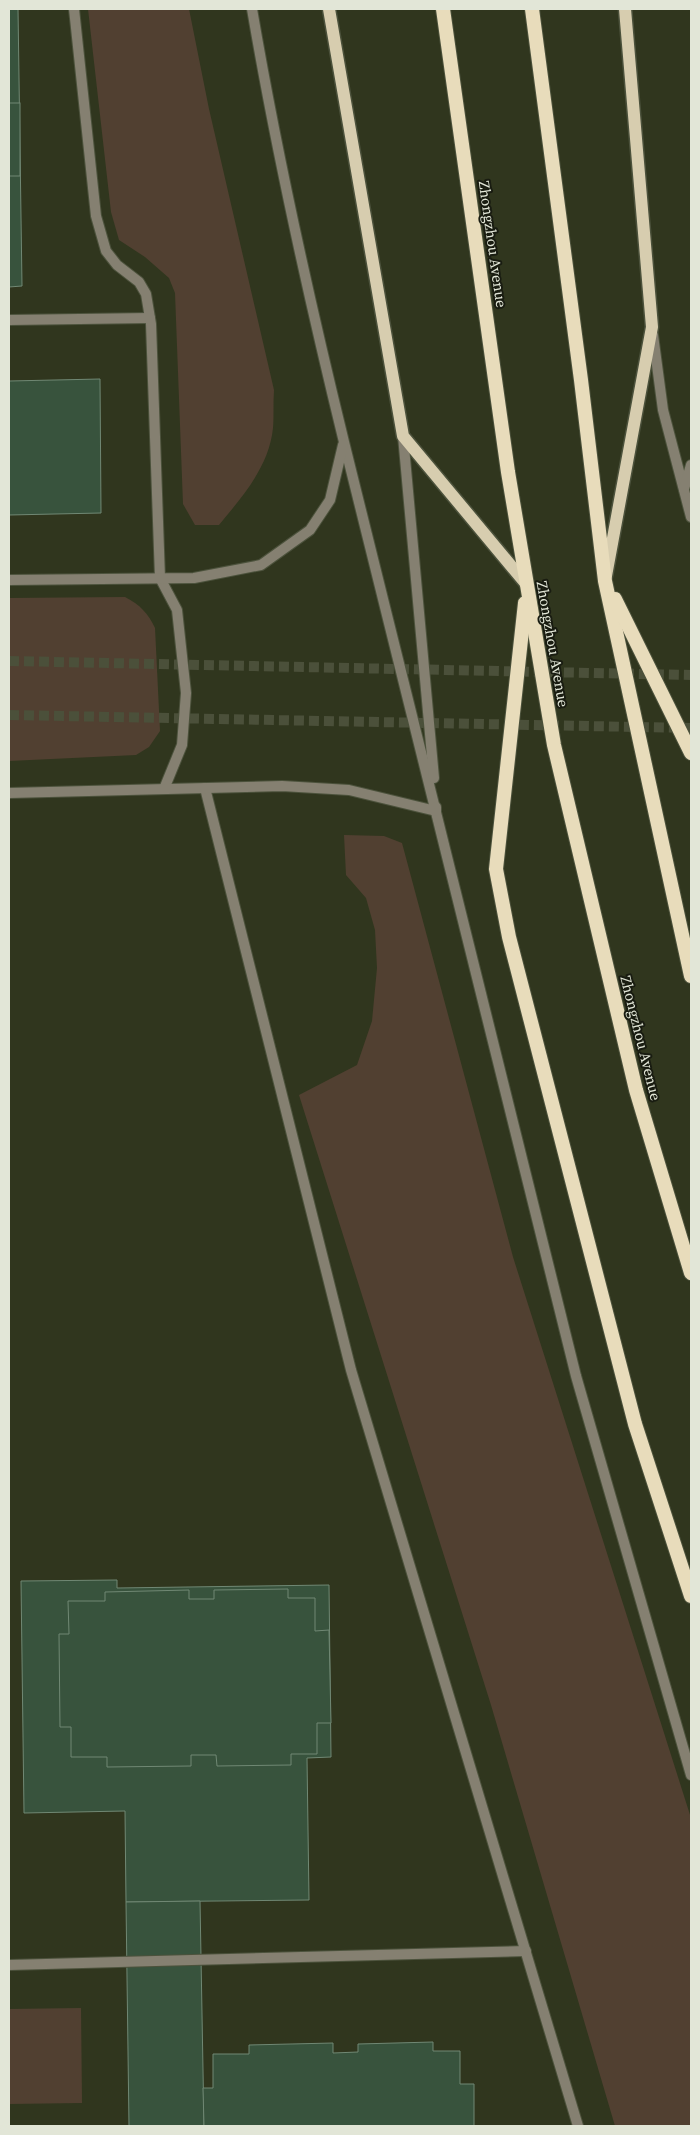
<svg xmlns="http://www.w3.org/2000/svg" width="700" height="2135" font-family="'Source Serif 4',serif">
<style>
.green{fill:#514031}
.building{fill:#38533d;stroke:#708874}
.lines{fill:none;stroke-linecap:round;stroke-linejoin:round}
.tertiary-tunnel{stroke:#4b503a;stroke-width:10;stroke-dasharray:10 5;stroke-linecap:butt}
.service-casing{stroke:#4c523c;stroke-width:12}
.minor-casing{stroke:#4c523c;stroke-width:12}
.primary-casing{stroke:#4c523c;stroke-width:15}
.trunk-casing{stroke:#4c523c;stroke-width:16}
.service{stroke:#858071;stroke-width:10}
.minor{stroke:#858071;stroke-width:10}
.primary{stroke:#d7cdaf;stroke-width:12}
.trunk{stroke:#e8dcbb;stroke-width:14}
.labels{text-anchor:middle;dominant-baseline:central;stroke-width:4;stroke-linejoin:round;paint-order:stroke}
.street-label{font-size:15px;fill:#e2e6d7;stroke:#191c11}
</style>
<rect width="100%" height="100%" fill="#30361e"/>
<g class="green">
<path d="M88 9H189L209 109 274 390C273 403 274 416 273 428 269 467 242 497 219 525H195L183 504 175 293 169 278 145 257 119 240 111 212Z"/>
<path d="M125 597C140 605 148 613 155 628L160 731 149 747 136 755 9 761V598Z"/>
<path d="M344 835 384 836 402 843 513 1257 691 1818V2126H615L491 1705 299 1095 357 1065 372 1021 377 968 375 930 366 898 346 875Z"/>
<path d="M81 2008 82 2103 9 2104V2009Z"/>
</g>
<g class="building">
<path d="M9 9H18L22 286 9 287Z"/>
<rect x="9" y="103" width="11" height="73"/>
<path d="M100 379 101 513 9 515V381Z"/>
<path d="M117 1580V1588L329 1585 331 1757 307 1758 309 1900 126 1902 125 1811 24 1813 21 1581Z"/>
<path d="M288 1589V1598H315V1631L329 1630 331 1723H317V1754H291V1765L217 1766 216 1755H191V1766L107 1767V1757H71V1727H60L59 1634H69L68 1601H105V1592L189 1590V1599H214V1590Z"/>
<path d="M200 1901 204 2126H129L126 1902Z"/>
<path d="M433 2042V2051H460V2084H474V2126H204L203 2088H213V2054H249V2045L333 2043V2053L358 2052V2044Z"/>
</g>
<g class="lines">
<g class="tertiary-tunnel">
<path d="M9 661 691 675"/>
<path d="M9 715 691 728"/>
</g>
<defs>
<g id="service">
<path d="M74 9 96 216 106 251 117 265 139 282 146 294 151 324 160 578"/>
<path d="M9 320 150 318"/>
<path d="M9 1965 526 1951"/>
</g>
<g id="minor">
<path d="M252 9C277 155 309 299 344 442L576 1376 691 1775"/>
<path d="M653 335 663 410 691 517"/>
<path d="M403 436 434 778"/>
<path d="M684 489 691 465"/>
<path d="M160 578 177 610 186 693 182 745 164 789"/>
<path d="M9 580 194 578 261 565 310 530 330 500 343 445"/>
<path d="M205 788 351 1370 578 2126"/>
<path d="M9 793 282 786 349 790 436 811V807"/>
</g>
<g id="primary">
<path d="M329 9 403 436 527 585"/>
<path d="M606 576 652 327 625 9"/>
</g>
<g id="trunk">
<path d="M443 9 508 472 554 745 636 1090 691 1273"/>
<path d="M532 9 581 380 605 581 691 976"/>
<path d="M615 599 691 753"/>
<path d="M525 603 496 869 509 937 635 1424 691 1596"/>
</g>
</defs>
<use href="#service" class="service-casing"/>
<use href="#minor" class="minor-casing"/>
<use href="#primary" class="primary-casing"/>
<use href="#trunk" class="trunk-casing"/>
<use href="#service" class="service"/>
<use href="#minor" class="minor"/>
<use href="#primary" class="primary"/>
<use href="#trunk" class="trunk"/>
</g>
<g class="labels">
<g class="street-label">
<text transform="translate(493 244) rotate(82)">Zhongzhou Avenue</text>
<text transform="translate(553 644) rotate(80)">Zhongzhou Avenue</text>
<text transform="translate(641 1038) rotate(76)">Zhongzhou Avenue</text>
</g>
</g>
<rect width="700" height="2135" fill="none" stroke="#e2e6d7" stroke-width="20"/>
</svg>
